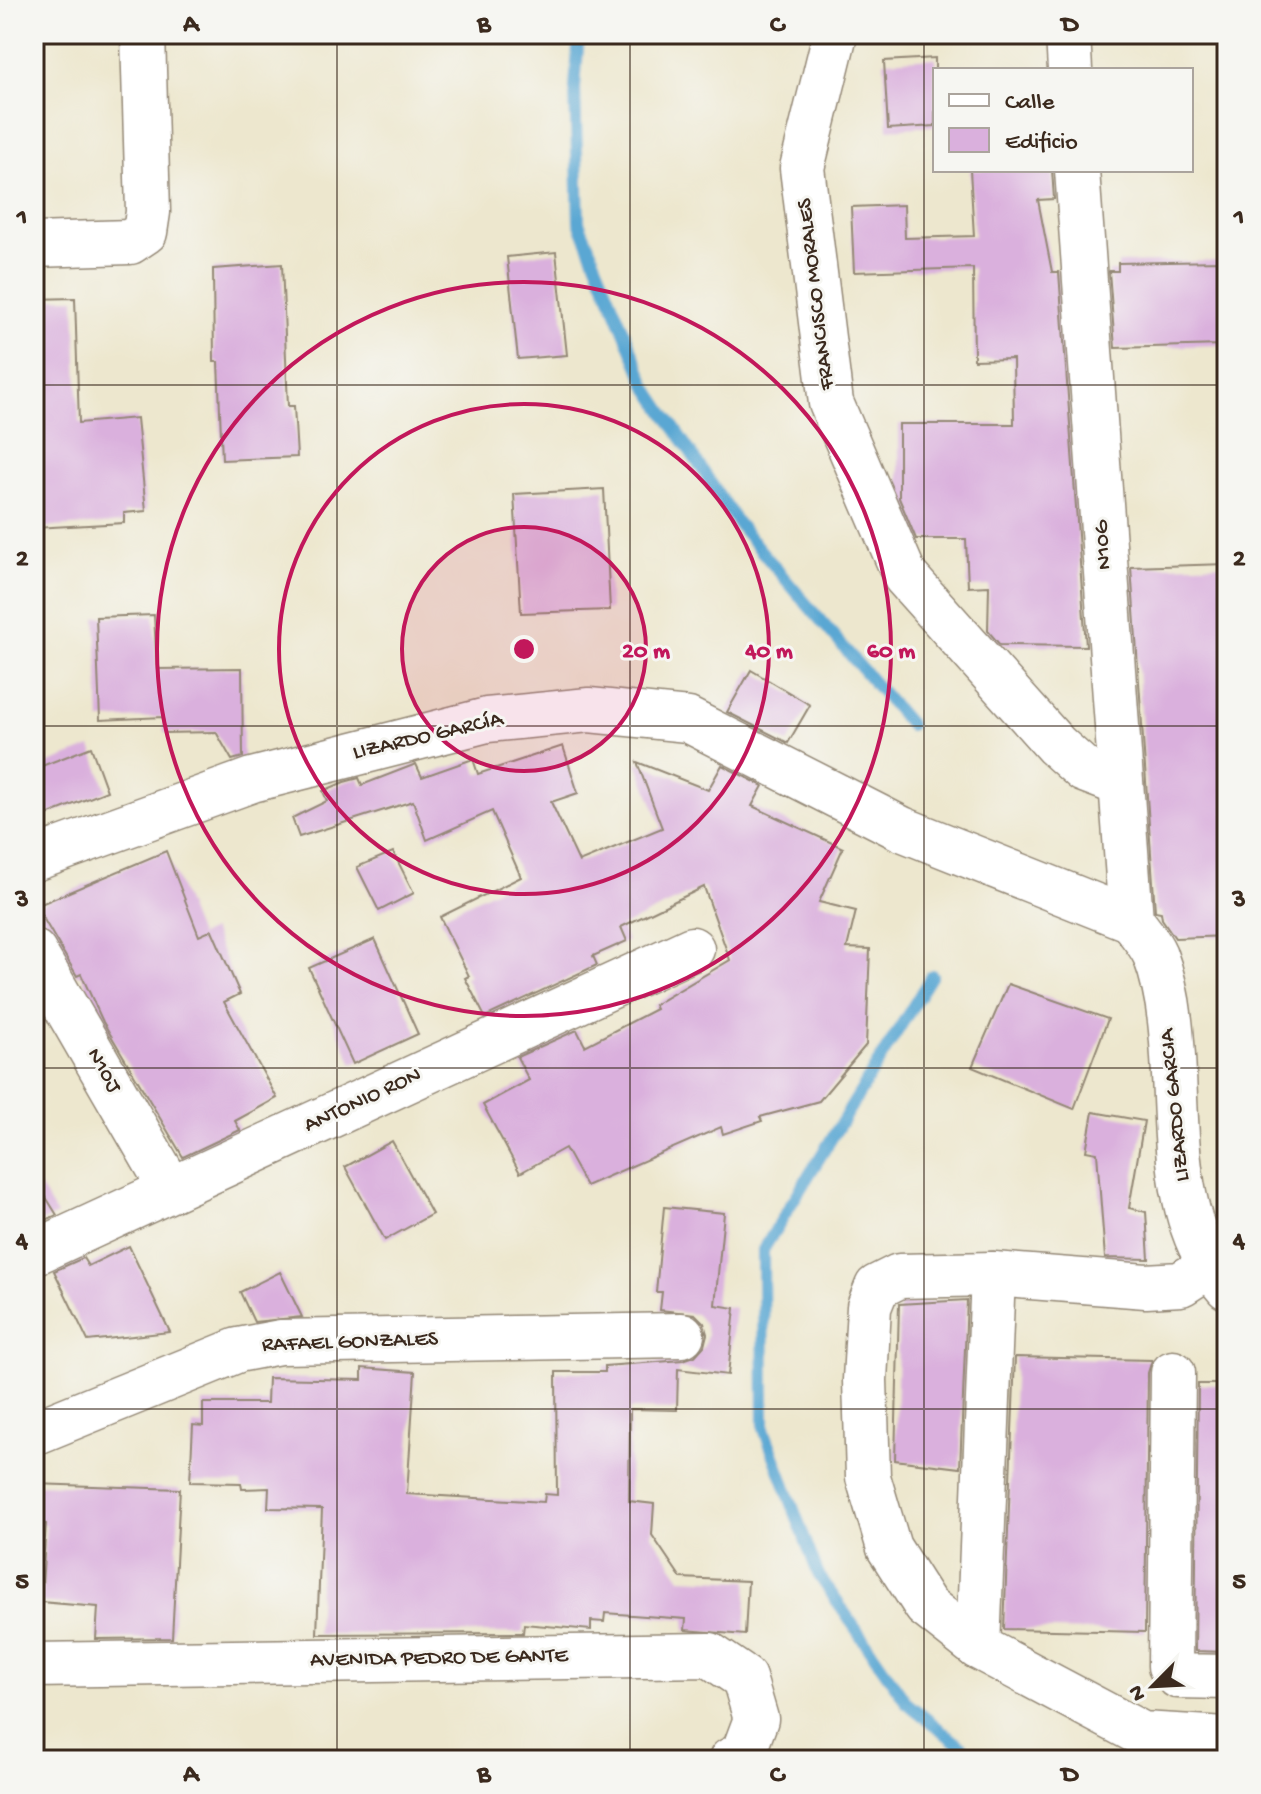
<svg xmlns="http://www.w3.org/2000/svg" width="1261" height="1794" font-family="'Gochi Hand',sans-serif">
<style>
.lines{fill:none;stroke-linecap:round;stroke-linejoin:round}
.stream{stroke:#5aa7d3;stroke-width:12}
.building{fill:#dab0dd}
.street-casing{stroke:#948876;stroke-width:47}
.street{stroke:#fff;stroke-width:44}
.grid{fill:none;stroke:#3b2a1e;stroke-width:2;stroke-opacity:0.55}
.ring{fill:none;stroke:#c2185b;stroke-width:4}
.labels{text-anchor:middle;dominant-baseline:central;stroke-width:6;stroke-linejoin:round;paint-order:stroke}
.street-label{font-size:22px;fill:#3b2a1e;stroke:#f6f6f2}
.centre{fill:#c2185b;stroke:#f6f6f2;stroke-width:4}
.ring-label{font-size:24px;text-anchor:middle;font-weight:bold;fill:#c2185b;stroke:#f6f6f2;stroke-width:6;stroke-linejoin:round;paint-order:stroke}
.neatline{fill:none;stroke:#3b2a1e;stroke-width:3}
.grid-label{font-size:26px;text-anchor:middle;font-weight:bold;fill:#3b2a1e}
</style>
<rect width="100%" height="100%" fill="#f6f6f2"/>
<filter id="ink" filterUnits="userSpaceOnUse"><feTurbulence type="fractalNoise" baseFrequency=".0125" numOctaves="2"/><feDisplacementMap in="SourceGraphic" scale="16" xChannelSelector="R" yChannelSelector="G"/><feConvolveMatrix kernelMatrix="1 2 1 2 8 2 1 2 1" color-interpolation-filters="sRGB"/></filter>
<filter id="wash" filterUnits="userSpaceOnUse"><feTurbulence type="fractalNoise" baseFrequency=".006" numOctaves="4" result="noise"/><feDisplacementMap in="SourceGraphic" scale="32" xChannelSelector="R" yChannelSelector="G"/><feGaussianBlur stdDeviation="1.8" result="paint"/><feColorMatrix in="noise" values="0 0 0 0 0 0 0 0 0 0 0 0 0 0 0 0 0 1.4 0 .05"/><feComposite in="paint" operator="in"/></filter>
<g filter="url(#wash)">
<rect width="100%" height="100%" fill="#ede7ce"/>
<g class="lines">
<g class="stream">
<path d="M579 34 575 88 579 222 646 385 739 525 910 725"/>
<path d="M932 975 763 1250 764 1429 818 1574 907 1703 978 1760"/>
</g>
</g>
<g id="blocks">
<g class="building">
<path d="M935 58V126L888 129 884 61Z"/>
<path d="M970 170H1052L1054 199 1038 200 1052 272H1059L1086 646 1000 645 988 631 989 586 968 587 966 539H916L899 498V424H1014L1013 359 974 360 973 268 854 272 851 207 904 205 905 238 974 236Z"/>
<path d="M556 252 567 355 518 359 507 257Z"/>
<path d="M1220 261 1222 345 1115 348 1109 271H1118V263Z"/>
<path d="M282 264 288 406H294L297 457 222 460 218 362H214L213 269Z"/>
<path d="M75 298 79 423 137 418 146 511 124 513V523L34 528V299Z"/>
<path d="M604 489 610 610 521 613 514 494Z"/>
<path d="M1227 564V936L1175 938 1162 919 1161 912 1155 911 1131 567Z"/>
<path d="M154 615 157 669 242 668 243 757 232 760 216 732 164 733 163 717 100 720 96 617Z"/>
<path d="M751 670 810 705 788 743 727 712Z"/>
<path d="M563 746 578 793 551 802 579 862 662 828 637 762 708 790 722 765 763 786 752 806 843 848 819 902 856 911 847 948 870 949 866 1045 819 1101 760 1117 762 1121 723 1134 721 1127 586 1186 565 1148 520 1173 483 1105 529 1080 517 1057 577 1030 585 1046 656 1009 654 1005 730 960 704 887 621 927 627 941 593 956 597 965 485 1017 465 978 469 976 440 917 521 877 492 811 427 840 413 801 299 837 292 818 327 801 323 791 344 782 359 778 362 785 416 764 422 777 473 759 478 774Z"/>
<path d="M91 747 107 791 34 820V769Z"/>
<path d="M166 851 199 936 212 930 240 994 224 1002 277 1098 235 1121 240 1130 183 1157 103 1022 81 974 77 976 36 906Z"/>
<path d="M393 852 414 893 379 911 357 867Z"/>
<path d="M375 939 418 1034 353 1064 309 968Z"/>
<path d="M1008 984 1108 1019 1074 1109 972 1067Z"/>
<path d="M1093 1112 1144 1121 1129 1208 1146 1212 1149 1259 1105 1258 1097 1153 1086 1151Z"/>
<path d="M392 1141 432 1214 385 1240 345 1167Z"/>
<path d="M39 1186 57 1215 34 1225V1189Z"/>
<path d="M664 1207 724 1213 715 1305 735 1308 728 1375 678 1369 677 1410 630 1409 629 1501 654 1504 652 1535 681 1578 748 1581 745 1635 685 1630 686 1619 605 1613 604 1622 591 1621V1630L524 1624 523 1633 317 1634 322 1509 268 1508 269 1488 242 1489 241 1483 190 1482 193 1425 203 1426V1403H267L268 1378 362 1380V1368L415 1372 407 1494 544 1502 545 1494 557 1495 556 1372H605V1366L683 1360 695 1356 704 1346 707 1334 704 1323 695 1314 660 1310 662 1292H656Z"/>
<path d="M129 1246 170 1332 88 1341 54 1271 83 1258 88 1266Z"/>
<path d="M280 1272 302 1317 254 1322 240 1292Z"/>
<path d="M967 1300 960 1468 895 1460 899 1304Z"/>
<path d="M1015 1357 1152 1360 1148 1373 1145 1632 1004 1629Z"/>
<path d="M1198 1384H1227V1652L1195 1651Z"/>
<path d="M34 1484 180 1489 172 1638 96 1639 98 1607 41 1602 46 1524 34 1523Z"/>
</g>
</g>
</g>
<g filter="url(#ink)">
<use href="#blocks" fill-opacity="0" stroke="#948876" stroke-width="2"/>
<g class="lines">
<defs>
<g id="street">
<path d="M835 34 802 168 831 403 905 576 1056 745 1084 770 1121 784"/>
<path d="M1068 34 1070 70"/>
<path d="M1077 170 1131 920"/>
<path d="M34 245 130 242 145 232 148 212 143 34"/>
<path d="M34 859 252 780 487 720 589 710 688 720 902 829 1131 920"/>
<path d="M1131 920C1139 931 1150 943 1155 955 1194 1057 1149 1200 1227 1287"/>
<path d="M34 952 171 1189"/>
<path d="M34 1253 692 949"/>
<path d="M1209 1266 1181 1284 1146 1286 993 1274 899 1276 877 1287 869 1307 865 1380 868 1477 889 1548 926 1606 978 1647 1142 1734 1227 1739"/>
<path d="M1173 1373 1170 1666 1178 1676 1227 1677"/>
<path d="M34 1433 238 1350 280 1342 682 1335"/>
<path d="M978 1647 993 1274"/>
<path d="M34 1665 710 1655 744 1678 756 1719 743 1754 731 1760"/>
</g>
</defs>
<use href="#street" class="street-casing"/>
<use href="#street" class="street"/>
</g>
</g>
<path class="grid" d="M337 34V1760M630 34V1760M924 34V1760M34 385H1227M34 726H1227M34 1068H1227M34 1409H1227"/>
<circle cx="524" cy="649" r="122" fill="#c2185b" fill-opacity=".12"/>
<g class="ring">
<circle cx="524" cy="649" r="122"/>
<circle cx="524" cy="649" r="245"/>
<circle cx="524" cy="649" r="367"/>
</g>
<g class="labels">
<g class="street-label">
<text transform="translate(817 294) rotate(-97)">FRANCISCO MORALES</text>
<text transform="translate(1104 545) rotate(-94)">N10G</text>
<text transform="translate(428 737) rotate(-13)">LIZARDO GARCÍA</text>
<text transform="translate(103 1071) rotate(60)">N10J</text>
<text transform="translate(363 1101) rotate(-25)">ANTONIO RON</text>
<text transform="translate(1176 1105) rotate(-96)">LIZARDO GARCIA</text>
<text transform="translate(350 1343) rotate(-2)">RAFAEL GONZALES</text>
<text transform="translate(439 1659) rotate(-1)">AVENIDA PEDRO DE GANTE</text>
</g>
</g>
<circle cx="524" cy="649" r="12" class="centre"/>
<g class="ring-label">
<text x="646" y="657">20 m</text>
<text x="769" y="657">40 m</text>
<text x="891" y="657">60 m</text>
</g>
<rect width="1261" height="1794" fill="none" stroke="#f6f6f2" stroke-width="88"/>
<rect x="933" y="68" width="260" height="104" fill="#f6f6f2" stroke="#aba49d" stroke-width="2"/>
<rect x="949" y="94" width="40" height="12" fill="#ffffff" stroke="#aba49d" stroke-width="2"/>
<text x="1005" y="108" font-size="24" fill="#3b2a1e">Calle</text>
<rect x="949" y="128" width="40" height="24" fill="#dab0dd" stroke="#aba49d" stroke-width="2"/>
<text x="1005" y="148" font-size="24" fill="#3b2a1e">Edificio</text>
<g transform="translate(1153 1686) rotate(246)" stroke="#f6f6f2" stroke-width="6" paint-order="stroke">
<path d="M0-6L14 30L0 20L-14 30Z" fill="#3b2a1e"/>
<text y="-12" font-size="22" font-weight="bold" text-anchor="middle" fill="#3b2a1e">N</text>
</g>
<rect x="44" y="44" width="1173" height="1706" class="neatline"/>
<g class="grid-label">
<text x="191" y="31">A</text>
<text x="484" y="31">B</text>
<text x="777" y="31">C</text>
<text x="1070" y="31">D</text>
<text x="22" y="224">1</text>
<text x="1239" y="224">1</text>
<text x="22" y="565">2</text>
<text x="1239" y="565">2</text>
<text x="22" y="906">3</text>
<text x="1239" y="906">3</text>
<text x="22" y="1247">4</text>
<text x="1239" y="1247">4</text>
<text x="22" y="1588">5</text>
<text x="1239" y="1588">5</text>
<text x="191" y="1781">A</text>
<text x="484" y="1781">B</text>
<text x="777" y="1781">C</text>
<text x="1070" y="1781">D</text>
</g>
</svg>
